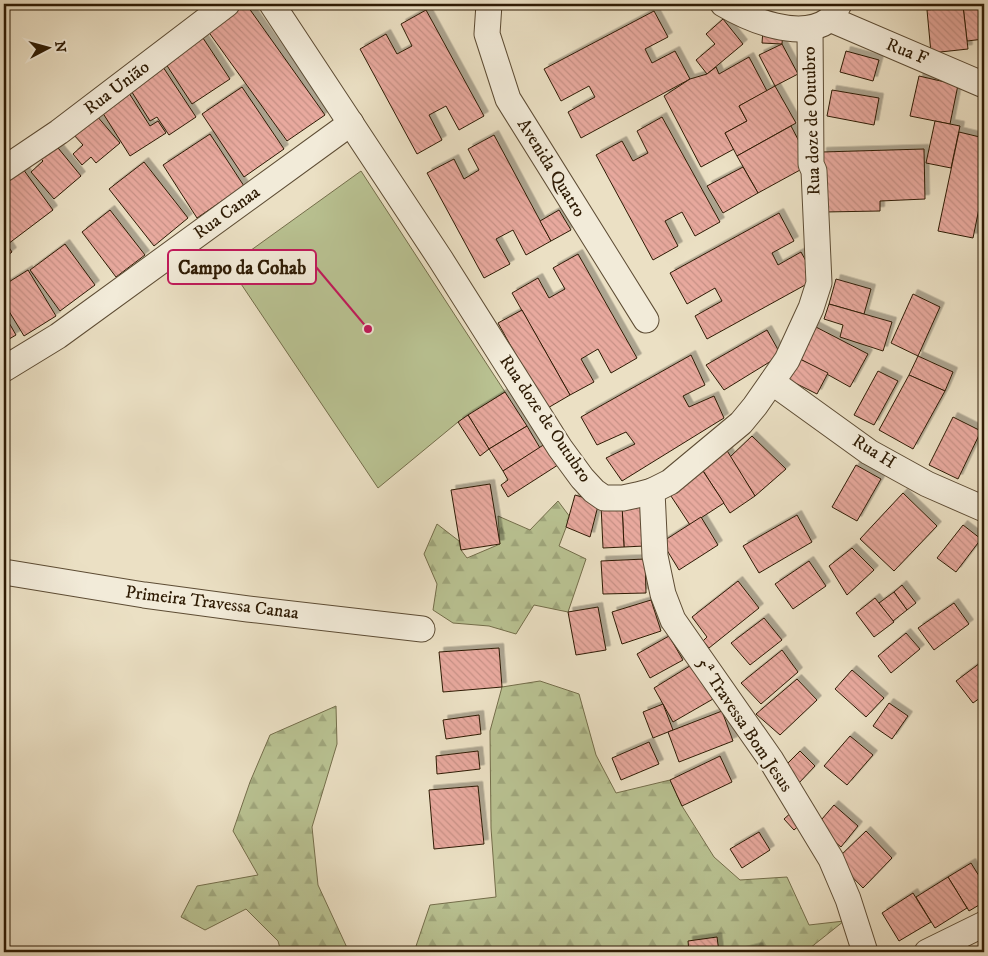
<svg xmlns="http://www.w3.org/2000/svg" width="988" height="956" font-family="'IM FELL DW Pica',serif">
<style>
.forest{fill:url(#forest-firs);stroke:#746e4b}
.pitch{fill:#b9c292;stroke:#746e4b}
.building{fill:url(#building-back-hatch);stroke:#2e1b04;filter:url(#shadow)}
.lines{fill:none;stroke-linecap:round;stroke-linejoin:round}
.street-casing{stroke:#5d4c34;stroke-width:27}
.street{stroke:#f2ebd9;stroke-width:25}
.labels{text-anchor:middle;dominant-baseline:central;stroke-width:4.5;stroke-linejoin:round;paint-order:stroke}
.street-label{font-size:18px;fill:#2e1b04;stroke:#f2ebd9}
.leader{fill:none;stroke:#c2185b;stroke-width:2}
.callout-dot{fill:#c2185b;stroke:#f2ebd9;stroke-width:2}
.callout{fill:#f2ebd9;stroke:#c2185b;stroke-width:2}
.callout-label{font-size:19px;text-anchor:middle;font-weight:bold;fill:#2e1b04}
</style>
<defs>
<pattern id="forest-firs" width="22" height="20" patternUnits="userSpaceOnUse" patternTransform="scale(1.25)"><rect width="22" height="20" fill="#b9c292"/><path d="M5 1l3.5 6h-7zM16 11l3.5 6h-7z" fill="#9fa67c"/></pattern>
<pattern id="building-back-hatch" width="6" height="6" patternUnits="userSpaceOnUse" patternTransform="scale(1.25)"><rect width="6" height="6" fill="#e8a99e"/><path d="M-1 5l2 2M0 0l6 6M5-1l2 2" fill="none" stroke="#c79186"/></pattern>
<filter id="shadow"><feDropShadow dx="4.5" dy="-4.5" stdDeviation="0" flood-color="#0004"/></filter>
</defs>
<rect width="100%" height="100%" fill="#ebe0c4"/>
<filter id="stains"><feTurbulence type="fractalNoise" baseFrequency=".004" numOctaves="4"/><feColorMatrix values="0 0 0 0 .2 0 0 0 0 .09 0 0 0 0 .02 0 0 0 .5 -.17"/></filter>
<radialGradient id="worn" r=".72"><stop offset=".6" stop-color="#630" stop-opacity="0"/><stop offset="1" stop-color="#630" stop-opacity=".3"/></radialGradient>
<g class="forest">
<path d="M558 501 570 517 559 546 586 559 568 612 534 605 516 634 489 626 453 623 433 610 437 584 424 554 437 524 459 541 461 550 467 558 500 544 498 516 530 530Z"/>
<path d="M540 681 579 694 596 755 616 793 670 780 682 806 714 857 740 880 787 877 809 925 844 921 805 952H414L430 905 496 897 491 828 490 731 502 687Z"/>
<path d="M336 706 337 744 312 827 318 885 349 952H281L278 941 246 909 205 930 181 917 197 886 258 875 233 831 250 782 270 735Z"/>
</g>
<path class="pitch" d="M361 171 505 392 458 422 378 488 229 266Z"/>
<g class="building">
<path d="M238 4H246L325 115 287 141 205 27Z"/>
<path d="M984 4V39L967 41 963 6Z"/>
<path d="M963 6 968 49 931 53 927 10Z"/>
<path d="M426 10 484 116 459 130 446 106 429 115 442 140 417 154 360 49 386 34 397 54 412 46 401 24Z"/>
<path d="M654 11 668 37 645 49 652 63 675 51 690 79 581 138 568 112 595 97 589 86 561 101 544 69Z"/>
<path d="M723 19 743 44 707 74 696 60 715 44 706 34Z"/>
<path d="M763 30 783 31 782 44 762 43Z"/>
<path d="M201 35 230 79 192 104 164 61Z"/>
<path d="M782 44 798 74 775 86 759 55Z"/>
<path d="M846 51 879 60 873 81 840 72Z"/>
<path d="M749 57 767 91 739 106 747 121 725 133 734 149 701 167 664 96 690 79 707 74 716 67 719 74Z"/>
<path d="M163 67 196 117 169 135 157 117 150 121 130 89Z"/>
<path d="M919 76 958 85 950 124 910 116Z"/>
<path d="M775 86 796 123 737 156 725 133 747 121 739 106Z"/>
<path d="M242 87 284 149 244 177 202 114Z"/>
<path d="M127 90 150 126 158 121 166 133 130 156 99 107Z"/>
<path d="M832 90 879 98 874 125 827 116Z"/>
<path d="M96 115 120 143 96 163 91 157 82 165 73 154 83 145 73 134Z"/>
<path d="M662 117 720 222 695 236 682 212 665 221 678 246 653 260 596 155 622 141 633 161 648 153 637 131Z"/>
<path d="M935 121 960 126 951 168 926 163Z"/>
<path d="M791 126 811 164 758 193 737 156Z"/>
<path d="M959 132 984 138V184L973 238 938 231Z"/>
<path d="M210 134 244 186 197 218 163 165Z"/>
<path d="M494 135 551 241 526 255 513 230 496 239 510 264 484 278 427 173 454 159 464 179 479 170 468 149Z"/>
<path d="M54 143 81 176 54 199 31 172 43 161 39 157Z"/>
<path d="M924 149 925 199 880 201V211L824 212 822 152Z"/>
<path d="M144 162 188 218 154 246 109 189Z"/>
<path d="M20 165 53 210 8 244 4 238V177Z"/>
<path d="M743 167 758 193 723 213 707 186Z"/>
<path d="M110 210 145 255 116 277 82 232Z"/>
<path d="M559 210 571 230 551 241 540 221Z"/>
<path d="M779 213 794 241 772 253 778 265 801 252 816 279 707 339 695 316 722 301 715 288 687 304 670 273Z"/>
<path d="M4 240 12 252 4 258Z"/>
<path d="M65 244 95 285 60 311 30 270Z"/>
<path d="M578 254 637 358 611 373 598 349 581 359 594 382 570 395 512 293 538 278 549 298 565 289 553 268Z"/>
<path d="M28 270 56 316 24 336 4 303V285Z"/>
<path d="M836 279 871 289 864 314 829 304Z"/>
<path d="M913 294 940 307 918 356 891 343Z"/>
<path d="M829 304 892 322 883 351 840 337 843 325 824 319Z"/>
<path d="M522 310 570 395 546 409 498 323Z"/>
<path d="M4 314 16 335 4 342Z"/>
<path d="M814 326 868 354 850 387 798 358Z"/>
<path d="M767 330 781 355 724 390 706 365Z"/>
<path d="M691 355 705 385 683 396 689 407 714 396 724 418 622 481 606 458 635 444 626 432 597 445 581 417Z"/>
<path d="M918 356 953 372 945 391 909 375Z"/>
<path d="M798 358 828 373 817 394 787 379Z"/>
<path d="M878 371 898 381 874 425 854 415Z"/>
<path d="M909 375 945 391 913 449 879 430Z"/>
<path d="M505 392 527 426 489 449 468 415Z"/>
<path d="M468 415 489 449 480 456 458 422Z"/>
<path d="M953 417 981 431 958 479 929 465Z"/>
<path d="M527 426 540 448 503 471 489 449Z"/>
<path d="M752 436 786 469 755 496 730 457Z"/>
<path d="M548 442 561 463 508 497 501 485 508 480 503 471Z"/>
<path d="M726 449 755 496 730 513 700 466Z"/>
<path d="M856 465 881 479 857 521 832 507Z"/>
<path d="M701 468 724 503 690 525 667 490Z"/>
<path d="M490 484 500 544 461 550 451 490Z"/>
<path d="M903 493 937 526 894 571 860 539Z"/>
<path d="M575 495 599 502 590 537 566 527Z"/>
<path d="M642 503 644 546 624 547 622 504Z"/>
<path d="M622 504 624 547 603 548 601 505Z"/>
<path d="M797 515 812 542 759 573 743 546Z"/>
<path d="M701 517 718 545 679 570 662 542Z"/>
<path d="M963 525 981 539 956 572 937 558Z"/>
<path d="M852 548 874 570 847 595 829 566Z"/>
<path d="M645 559 646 593 603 594 601 561Z"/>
<path d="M809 561 826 586 793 609 775 584Z"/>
<path d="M738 581 759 608 709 648 703 641 707 637 692 617Z"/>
<path d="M902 585 916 603 907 610 894 592Z"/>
<path d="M894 592 907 610 893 621 879 603Z"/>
<path d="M875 598 894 622 874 637 856 613Z"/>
<path d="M651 600 661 631 622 644 612 612Z"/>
<path d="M954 603 969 624 934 650 918 628Z"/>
<path d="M598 607 606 650 576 655 568 612Z"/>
<path d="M764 618 782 640 750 665 731 643Z"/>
<path d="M906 633 920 649 891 673 878 656Z"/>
<path d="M669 636 683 660 650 678 637 654Z"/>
<path d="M499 648 502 687 443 692 439 652Z"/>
<path d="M782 650 798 672 761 704 741 683Z"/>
<path d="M984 660V695L973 703 956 681Z"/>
<path d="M693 664 713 699 673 722 654 688Z"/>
<path d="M852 670 884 698 866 717 835 689Z"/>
<path d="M797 679 817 700 780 735 756 714Z"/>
<path d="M889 703 908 716 892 739 873 726Z"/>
<path d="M663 704 673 730 653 738 643 712Z"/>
<path d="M722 711 733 741 679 762 668 732Z"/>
<path d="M479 715 481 734 446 739 443 720Z"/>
<path d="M850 736 873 755 847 785 824 766Z"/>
<path d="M649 742 659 764 621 780 612 758Z"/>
<path d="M478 751 480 769 437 774 436 756Z"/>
<path d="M800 751 815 766 798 784 782 769Z"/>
<path d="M720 756 732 782 682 806 670 780Z"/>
<path d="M478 786 484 844 434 849 429 790Z"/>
<path d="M834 805 858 826 841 847 816 826Z"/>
<path d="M793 811 803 822 794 830 784 819Z"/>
<path d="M866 831 892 858 863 888 836 860Z"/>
<path d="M759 832 770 850 742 868 730 849Z"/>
<path d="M971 863 984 884V902L969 911 948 877Z"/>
<path d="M948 877 967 908 935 928 916 897Z"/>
<path d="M913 893 931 922 899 941 882 913Z"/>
<path d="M717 937 719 952H689L688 941Z"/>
<path d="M758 947 760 952H739Z"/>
</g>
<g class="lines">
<defs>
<g id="street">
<path d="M272 4 441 260 560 448 582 478 594 491 604 498H623L637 495 652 491 670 482 741 423 755 406 787 360 811 308 819 283 814 171 811 164 810 29"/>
<path d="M489 4 487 34 508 99 646 320"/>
<path d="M723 4C750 20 800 41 829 20 833 17 836 9 839 4"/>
<path d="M830 19 984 85"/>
<path d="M4 169 59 132 227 4"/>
<path d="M4 369 58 336 351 123"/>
<path d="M772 382 869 452 927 484 984 509"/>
<path d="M652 491 655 556 663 594 673 620 771 760 831 859 848 899 865 952"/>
<path d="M4 572 144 595 248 609 422 629"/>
<path d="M927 952 984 924"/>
</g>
</defs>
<use href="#street" class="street-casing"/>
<use href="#street" class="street"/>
</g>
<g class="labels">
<g class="street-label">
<text transform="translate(907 52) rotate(22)">Rua F</text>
<text transform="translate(117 88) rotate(-37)">Rua União</text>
<text transform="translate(812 121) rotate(-92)">Rua doze de Outubro</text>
<text transform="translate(551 168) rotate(58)">Avenida Quatro</text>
<text transform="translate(227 213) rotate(-36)">Rua Canaa</text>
<text transform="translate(545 419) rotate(56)">Rua doze de Outubro</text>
<text transform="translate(874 452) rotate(32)">Rua H</text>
<text transform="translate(212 603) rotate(7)">Primeira Travessa Canaa</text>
<text transform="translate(744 725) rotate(56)">5ª Travessa Bom Jesus</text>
</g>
</g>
<path class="leader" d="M368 329L316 267"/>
<circle class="callout-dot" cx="368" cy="329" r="5"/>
<rect class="callout" x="168" y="250" width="148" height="34" rx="5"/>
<g class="callout-label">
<text x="242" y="274">Campo da Cohab</text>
</g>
<rect width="988" height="956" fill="none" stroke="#ebe0c4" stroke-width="20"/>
<rect x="5" y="5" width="978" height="946" fill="none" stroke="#2e1b04" stroke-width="2.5"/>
<rect x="10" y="10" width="968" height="936" fill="none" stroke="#2e1b04"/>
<g transform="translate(48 48) rotate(84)" stroke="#f2ebd9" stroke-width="4" paint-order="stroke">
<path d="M0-4L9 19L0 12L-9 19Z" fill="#2e1b04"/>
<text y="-8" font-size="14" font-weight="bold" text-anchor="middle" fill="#2e1b04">N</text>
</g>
<rect width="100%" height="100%" filter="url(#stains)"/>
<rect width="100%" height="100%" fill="url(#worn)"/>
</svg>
